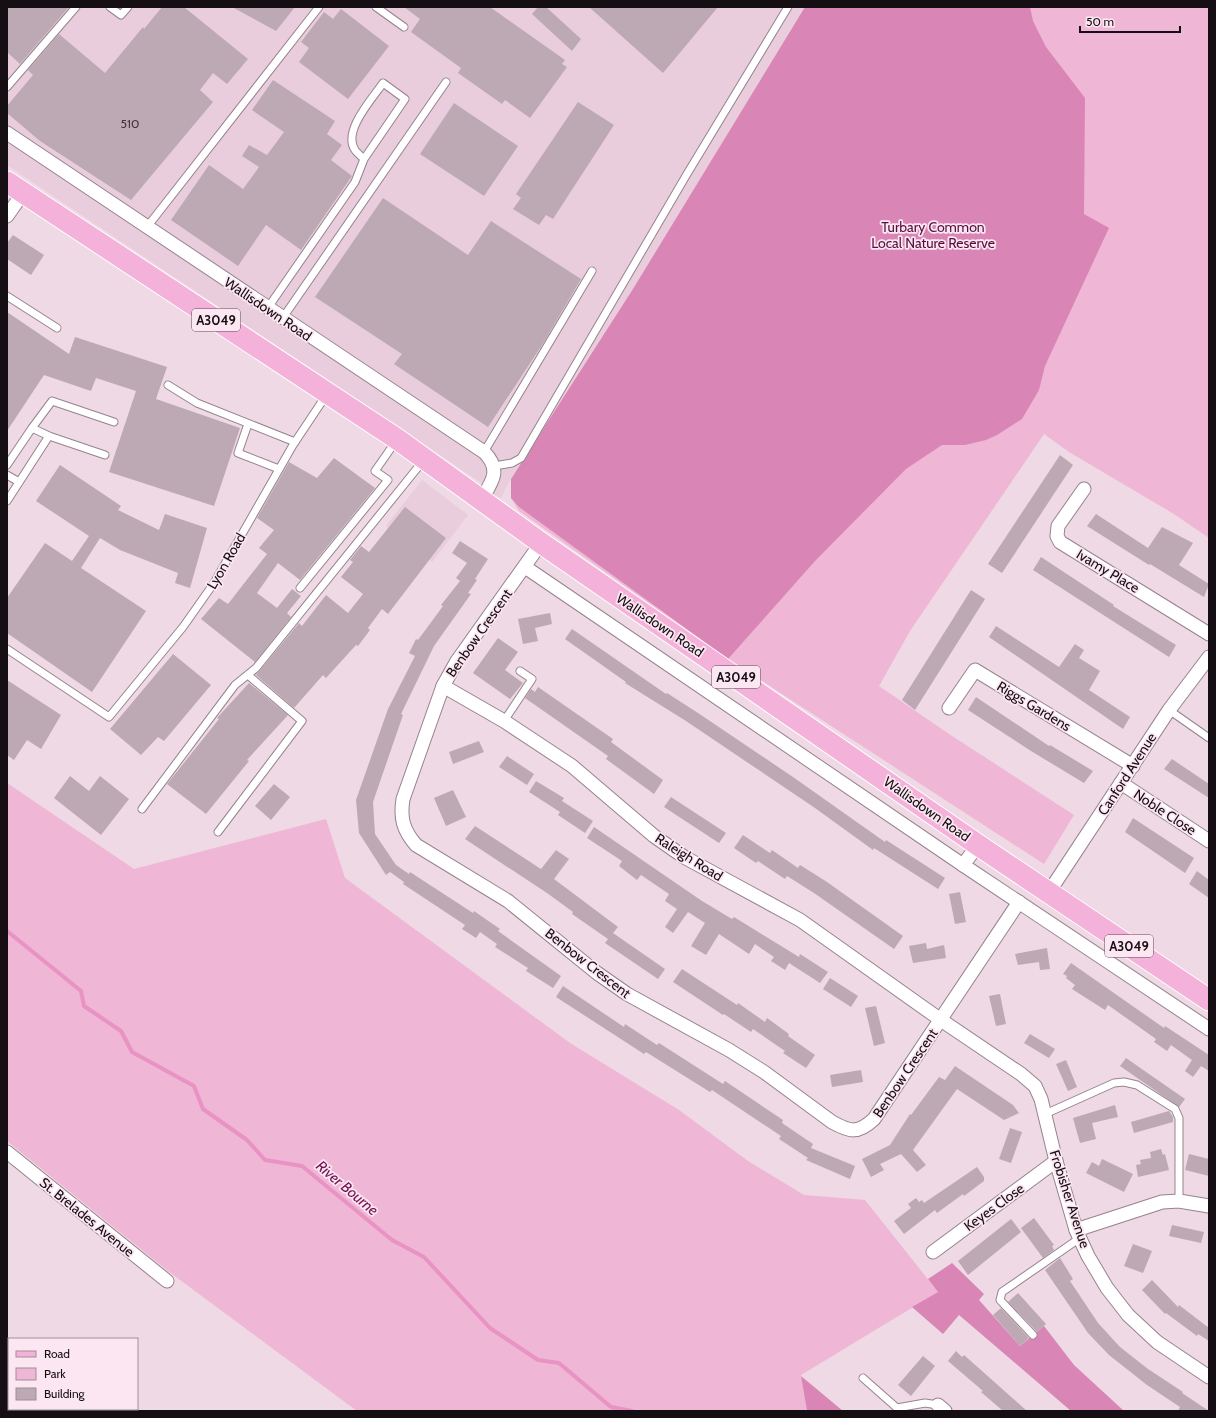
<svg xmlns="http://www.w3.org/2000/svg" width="1216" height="1418" font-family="Cabin,sans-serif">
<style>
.built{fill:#eacddc}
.green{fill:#efb6d5}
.forest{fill:#d986b6}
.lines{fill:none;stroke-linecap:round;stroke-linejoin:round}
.stream{stroke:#e893c4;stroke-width:4}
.building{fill:#bda9b3}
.lane-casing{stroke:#96838d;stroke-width:9}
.street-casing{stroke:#96838d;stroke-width:15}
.primary-casing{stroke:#fff;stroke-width:23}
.lane{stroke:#fff;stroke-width:7}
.street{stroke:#fff;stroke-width:13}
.primary{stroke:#f4b2da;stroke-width:21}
.labels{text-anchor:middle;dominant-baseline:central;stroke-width:3.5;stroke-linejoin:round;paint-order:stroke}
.number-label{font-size:12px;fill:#3f353a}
.shield{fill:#fbe6f1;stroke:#5a4f55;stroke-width:1}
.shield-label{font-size:13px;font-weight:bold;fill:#150e12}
.park-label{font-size:14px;fill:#580e40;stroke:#fbe6f1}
.street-label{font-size:14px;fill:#150e12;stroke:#fbe6f1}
.water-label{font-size:15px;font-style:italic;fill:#751155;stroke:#fbe6f1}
</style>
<rect width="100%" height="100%" fill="#eed9e4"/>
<g class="built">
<path d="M7 7H805L633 289 511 478 501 498 486 491 489 488 7 165Z"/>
<path d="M422 480 468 515 432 562 386 526Z"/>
</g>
<g class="green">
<path d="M805 7H1209V538L1174 514 1069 452 1044 434 910 631 879 686 949 734 1074 815 1044 864 728 659 519 511 511 498V479L633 289Z"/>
<path d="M7 783 134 869 326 819 345 878 570 1043 679 1110 748 1161 804 1195 865 1200 938 1292 801 1375 807 1411H357L168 1271 7 1141Z"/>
</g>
<g class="forest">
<path d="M805 7H1030L1033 21 1046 47 1085 98 1084 214 1109 228 1045 366 1039 390 1022 419 997 435 986 440 965 445H942L906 469 815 561 728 659 519 507 511 498V479L633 289Z"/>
<path d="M952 1263 984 1294 979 1300 1020 1346 1044 1326 1074 1365 1124 1411H1071L959 1315 943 1334 912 1307 938 1292 928 1279Z"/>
<path d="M801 1376 843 1411H807Z"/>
</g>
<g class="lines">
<path class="stream" d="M7 931 81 991 84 1006 121 1031 132 1052 194 1086 203 1109 247 1140 265 1160 302 1166 392 1240 424 1257 490 1328 538 1360 559 1363 611 1407 632 1411"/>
</g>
<g class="building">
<path d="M7 7H69L20 64 7 52Z"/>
<path d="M162 7H184L248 59 227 84 213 73 200 90 213 102 131 200 40 141 7 113V106L33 75 28 70 59 34 105 73 143 27 144 29Z"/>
<path d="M232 7H295L276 31Z"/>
<path d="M404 7H490L565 60 562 64 567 67 530 118 505 100 502 104 458 73 461 68 411 32 420 19Z"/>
<path d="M538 7H546L581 39 572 51 532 14Z"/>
<path d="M589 7H718L663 73Z"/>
<path d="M341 9 389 46 348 99 299 62 309 48 301 42 324 12 333 19Z"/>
<path d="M273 80 335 121 327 134 342 145 331 160 352 176 301 250 266 225 238 266 171 220 209 165 243 189 259 167 242 156 249 145 267 155 284 132 252 110Z"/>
<path d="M578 102 614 125 553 219 546 215 539 225 513 209 521 198 516 194Z"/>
<path d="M454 103 518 146 484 196 420 154Z"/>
<path d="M383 198 468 255 491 221 581 279 544 342 488 427 394 364 402 354 315 297Z"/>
<path d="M13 235 44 255 31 275 7 259V243Z"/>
<path d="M7 312 69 354 75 337 167 367 156 399 240 428 214 506 109 472 136 391 96 378 91 391 44 375 7 431Z"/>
<path d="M1060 455 1073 465 1002 573 988 564Z"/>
<path d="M334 458 375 488 300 580 278 563 257 593 277 608 292 589 301 596 287 613 291 617 255 662 201 619 219 598 228 604 267 554 259 548 274 530 257 518 289 462 317 478Z"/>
<path d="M60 465 121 506 118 510 159 530 165 514 207 528 190 588 175 583 178 573 120 550 100 538 81 568 146 611 92 692 7 633V598L45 543 72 561 89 536 36 501Z"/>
<path d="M405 507 446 538 388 614 382 609 368 628 370 630 358 646 356 645 326 678 323 675 294 708 256 675 299 623 302 626 326 595 348 613 363 594 341 577 353 562 350 560 361 546 369 552Z"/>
<path d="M1096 514 1148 548 1162 527 1193 543 1179 565 1209 584 1204 597 1150 564 1149 565 1087 526Z"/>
<path d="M460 541 488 559 475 579 477 580 468 593 471 594 434 646 401 714 403 715 373 802 375 834 396 865 409 874 410 872 473 913 474 911 500 929 498 931 561 976 553 988 526 971 528 968 495 947 497 944 480 932 476 938 462 929 465 925 403 884 404 882 390 872 386 875 359 833 356 800 388 709 415 656 409 653 416 639 418 640 443 606 441 605 460 581 456 578 467 563 452 553Z"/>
<path d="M1041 557 1114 605 1113 606 1176 645 1169 657 1033 570Z"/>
<path d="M971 590 985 599 915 710 902 700Z"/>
<path d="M550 613 552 624 535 628 538 641 523 644 518 619Z"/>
<path d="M996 626 1059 667 1075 644 1084 650 1079 658 1100 671 1089 690 1130 717 1123 729 989 637Z"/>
<path d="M572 629 666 694 667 693 698 713 793 777 885 842 886 840 945 878 938 889 874 848 873 850 815 808 686 721 625 683 626 682 565 639Z"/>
<path d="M498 638 518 652 505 670 523 683 510 699 473 673Z"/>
<path d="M173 654 211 685 164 741 158 737 141 755 110 729Z"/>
<path d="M7 680 61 715 41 749 27 740 14 760 7 755Z"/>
<path d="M249 683 288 715 247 760 249 761 206 814 167 784 219 719 217 718Z"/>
<path d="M538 687 613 739 611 742 663 780 654 794 606 759 608 756 525 698 531 689 535 692Z"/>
<path d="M976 697 1049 746 1050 745 1093 771 1084 783 1031 751 968 710Z"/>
<path d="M479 741 484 752 453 764 449 752Z"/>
<path d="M507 756 534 774 527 785 499 767Z"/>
<path d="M1172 759 1209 784V798L1164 769Z"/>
<path d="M70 776 89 791 100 776 129 799 101 835 54 798Z"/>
<path d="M536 781 564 798 562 801 593 821 585 833 558 815 560 812 529 792Z"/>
<path d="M274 784 290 797 271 820 255 806Z"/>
<path d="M453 790 466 817 446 826 434 798Z"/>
<path d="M671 797 726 833 719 843 664 807Z"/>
<path d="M1133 818 1194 858 1185 873 1125 832Z"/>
<path d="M475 826 541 869 556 850 569 859 554 879 618 927 613 933 665 969 658 979 605 943 608 939 572 914 573 912 547 893 465 839Z"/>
<path d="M594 827 702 901 732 919 734 917 799 957 800 954 828 972 820 983 789 963 785 970 771 961 774 957 755 944 749 954 719 934 706 955 691 946 705 923 688 912 673 933 665 927 677 909 665 901 669 894 641 875 637 880 619 866 622 861 587 838Z"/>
<path d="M743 835 770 853 772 850 798 868 800 865 827 882 903 936 894 949 814 893 787 876 785 879 758 861 756 863 734 848Z"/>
<path d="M1197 871 1209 880V898L1189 884Z"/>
<path d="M960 892 966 922 955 924 949 894Z"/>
<path d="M926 943 927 949 944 945 946 958 913 963 909 946Z"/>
<path d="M1047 948 1050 969 1040 970 1039 962 1018 965 1015 954Z"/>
<path d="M1071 963 1164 1028 1165 1026 1209 1055V1071L1201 1066 1193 1077 1185 1071 1192 1060 1171 1045 1167 1051 1154 1042 1156 1039 1108 1005 1105 1010 1072 989 1075 985 1066 978 1067 976 1063 974Z"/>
<path d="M682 969 737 1005 738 1003 765 1022 767 1018 789 1034 788 1036 815 1055 806 1068 783 1053 785 1051 753 1029 751 1032 724 1014 723 1015 673 982Z"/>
<path d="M830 978 858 996 851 1007 823 989Z"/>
<path d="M563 986 624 1027 625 1024 657 1045 659 1043 723 1084 725 1081 783 1120 782 1123 813 1144 811 1148 855 1166 850 1179 806 1160 808 1158 779 1139 781 1136 712 1090 710 1092 646 1052 644 1054 556 997Z"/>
<path d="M1000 994 1006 1024 996 1026 989 996Z"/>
<path d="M876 1006 885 1043 874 1046 865 1008Z"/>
<path d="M1030 1034 1055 1049 1049 1058 1024 1043Z"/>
<path d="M1126 1058 1185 1099 1179 1107 1120 1066Z"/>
<path d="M1066 1060 1077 1087 1068 1091 1056 1064Z"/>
<path d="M955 1066 1013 1105 1019 1113 1004 1120 957 1089 913 1150 926 1165 917 1172 901 1154 880 1164 884 1170 871 1177 862 1159 890 1145 910 1114 911 1115 939 1077 945 1080Z"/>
<path d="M861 1070 863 1082 832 1087 830 1075Z"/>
<path d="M1115 1105 1118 1117 1092 1123 1096 1139 1080 1143 1073 1118Z"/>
<path d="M1169 1111 1173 1117V1122L1134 1133 1131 1122Z"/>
<path d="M1010 1128 1022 1132 1011 1163 999 1159Z"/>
<path d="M1161 1149 1163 1155 1165 1154 1169 1170 1138 1177 1136 1165 1141 1164 1140 1160 1151 1158 1150 1152Z"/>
<path d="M1189 1154 1209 1159V1176L1185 1170Z"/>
<path d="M1102 1159 1133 1174 1124 1192 1086 1173 1092 1162 1099 1166Z"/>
<path d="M977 1167 984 1177V1181L964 1196 963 1194 937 1213 935 1210 904 1234 894 1221 911 1208 908 1204 916 1198 919 1202 922 1200 924 1203Z"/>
<path d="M1034 1218 1054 1245 1052 1246 1054 1250 1043 1258 1021 1228Z"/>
<path d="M1011 1219 1021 1232 968 1275 958 1261Z"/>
<path d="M1172 1225 1204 1232 1201 1243 1169 1236Z"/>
<path d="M1133 1244 1152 1251 1143 1273 1124 1266Z"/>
<path d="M1060 1258 1073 1279 1070 1281 1098 1323 1120 1347 1148 1369 1183 1392 1182 1393 1209 1411H1178L1180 1407 1147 1385 1109 1355 1088 1333 1045 1270Z"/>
<path d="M1152 1280 1178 1307 1179 1305 1209 1328V1341L1198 1334 1197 1336 1166 1313 1165 1314 1142 1290Z"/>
<path d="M1018 1293 1046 1324 1037 1332 1008 1302Z"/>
<path d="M1001 1308 1029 1338 1020 1346 993 1315Z"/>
<path d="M956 1351 962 1357 964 1355 1027 1411H1003L981 1392 983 1391 948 1361Z"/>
<path d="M923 1356 935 1366 911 1396 898 1385Z"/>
</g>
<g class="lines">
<defs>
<g id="lane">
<path d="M110 7 121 15 128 7"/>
<path d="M376 7 404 27"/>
<path d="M7 87 76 7"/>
<path d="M147 227 319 7"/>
<path d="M7 296 57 328"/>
<path d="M267 309 355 182 364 159 405 99 383 83C373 98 342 131 355 150 357 153 361 156 364 159"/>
<path d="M282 319 446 82"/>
<path d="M168 385 197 403 295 442"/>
<path d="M248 424 238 453 279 469"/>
<path d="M32 428 52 401 114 422"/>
<path d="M484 452 592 271"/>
<path d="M7 465 32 428 49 436"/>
<path d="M494 466 512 463 521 458 687 174 788 7"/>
<path d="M7 475 19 482"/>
<path d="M7 501 49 436 105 455"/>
<path d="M300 588 388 480 375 471 396 441"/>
<path d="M7 649 109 717 183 627 214 583 293 445 327 394"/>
<path d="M1169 710 1209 738"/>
<path d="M504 721 532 679 520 671"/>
<path d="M142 809 235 685 256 668 423 461"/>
<path d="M218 832 302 721 248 675"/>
<path d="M1045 1114 1114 1083 1124 1082 1137 1085 1175 1109 1179 1118V1201"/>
<path d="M1033 1335 1000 1300 1002 1292 1080 1238"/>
<path d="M863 1378 897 1408 925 1403 938 1405"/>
</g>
<g id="street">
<path d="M7 133 484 452C502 470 492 482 481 500"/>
<path d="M7 216 23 193"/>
<path d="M1084 489 1058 526 1057 536 1060 542 1209 634"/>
<path d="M541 543 457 661 443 686 403 799C400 818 403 830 416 845L508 901 597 973 627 994 729 1050 764 1072 832 1122C850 1132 858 1134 874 1119L1019 902"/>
<path d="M525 567 963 865 1209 1029"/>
<path d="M443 686 504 721 572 766 654 836 684 857 800 920 941 1020 1021 1074 1035 1086 1041 1099 1056 1161 1076 1230 1088 1256 1107 1288 1128 1315 1157 1342 1209 1377"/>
<path d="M949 708 975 670 1133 766"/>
<path d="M1121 783 1209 841"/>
<path d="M963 865 978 845"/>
<path d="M1049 892 1169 710 1209 657"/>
<path d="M7 1152 167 1281"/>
<path d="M1076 1230 1162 1202 1179 1201 1209 1206"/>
<path d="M933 1252 1056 1161"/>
<path d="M7 1360 9 1361"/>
<path d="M938 1405 945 1411"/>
<path d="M63 1409 65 1411"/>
</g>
<path id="primary" d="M7 182 397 439 541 543 978 845 1209 1000"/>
</defs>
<use href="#lane" class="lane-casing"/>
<use href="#street" class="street-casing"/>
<use href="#primary" class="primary-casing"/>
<use href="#lane" class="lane"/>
<use href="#street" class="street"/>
<use href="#primary" class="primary"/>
</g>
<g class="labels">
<g class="number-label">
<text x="130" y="123">510</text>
</g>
<g class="shield">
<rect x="192" y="309" width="48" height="22" rx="3"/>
<rect x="712" y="666" width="48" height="22" rx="3"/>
<rect x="1105" y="935" width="48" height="22" rx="3"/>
</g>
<g class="shield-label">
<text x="216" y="320">A3049</text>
<text x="736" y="677">A3049</text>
<text x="1129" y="946">A3049</text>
</g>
<g class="park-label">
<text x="933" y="227">Turbary Common<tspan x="933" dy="16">Local Nature Reserve</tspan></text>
</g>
<g class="street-label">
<text transform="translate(268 309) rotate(34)">Wallisdown Road</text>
<text transform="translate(226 561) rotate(-60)">Lyon Road</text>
<text transform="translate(1108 571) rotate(31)">Ivamy Place</text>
<text transform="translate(660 625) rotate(34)">Wallisdown Road</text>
<text transform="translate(479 633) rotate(-55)">Benbow Crescent</text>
<text transform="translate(1034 706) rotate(31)">Riggs Gardens</text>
<text transform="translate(1127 774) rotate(-57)">Canford Avenue</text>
<text transform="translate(927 809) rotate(35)">Wallisdown Road</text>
<text transform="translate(1165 812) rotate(33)">Noble Close</text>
<text transform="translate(689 857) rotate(32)">Raleigh Road</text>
<text transform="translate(588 963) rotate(38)">Benbow Crescent</text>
<text transform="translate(905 1073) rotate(-56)">Benbow Crescent</text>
<text transform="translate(1070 1199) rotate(72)">Frobisher Avenue</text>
<text transform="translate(994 1207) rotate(-36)">Keyes Close</text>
<text transform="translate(87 1217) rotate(39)">St. Brelades Avenue</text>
</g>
<g class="water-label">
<text transform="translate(347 1188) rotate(40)">River Bourne</text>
</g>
</g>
<rect width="1216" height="1418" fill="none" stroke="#150e12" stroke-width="16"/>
<rect x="8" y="1338" width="130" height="72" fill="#fbe6f1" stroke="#9f9098"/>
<rect x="16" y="1351" width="20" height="6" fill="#f4b2da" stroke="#9f9098"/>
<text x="44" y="1358" font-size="12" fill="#150e12">Road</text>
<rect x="16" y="1368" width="20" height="12" fill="#efb6d5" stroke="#9f9098"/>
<text x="44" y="1378" font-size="12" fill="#150e12">Park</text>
<rect x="16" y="1388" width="20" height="12" fill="#bda9b3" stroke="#9f9098"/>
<text x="44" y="1398" font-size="12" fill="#150e12">Building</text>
<path d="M1080 26v6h100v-6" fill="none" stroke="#150e12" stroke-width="2"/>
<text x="1086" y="26" font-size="12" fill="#150e12" stroke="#fbe6f1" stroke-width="3" paint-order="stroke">50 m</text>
</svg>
